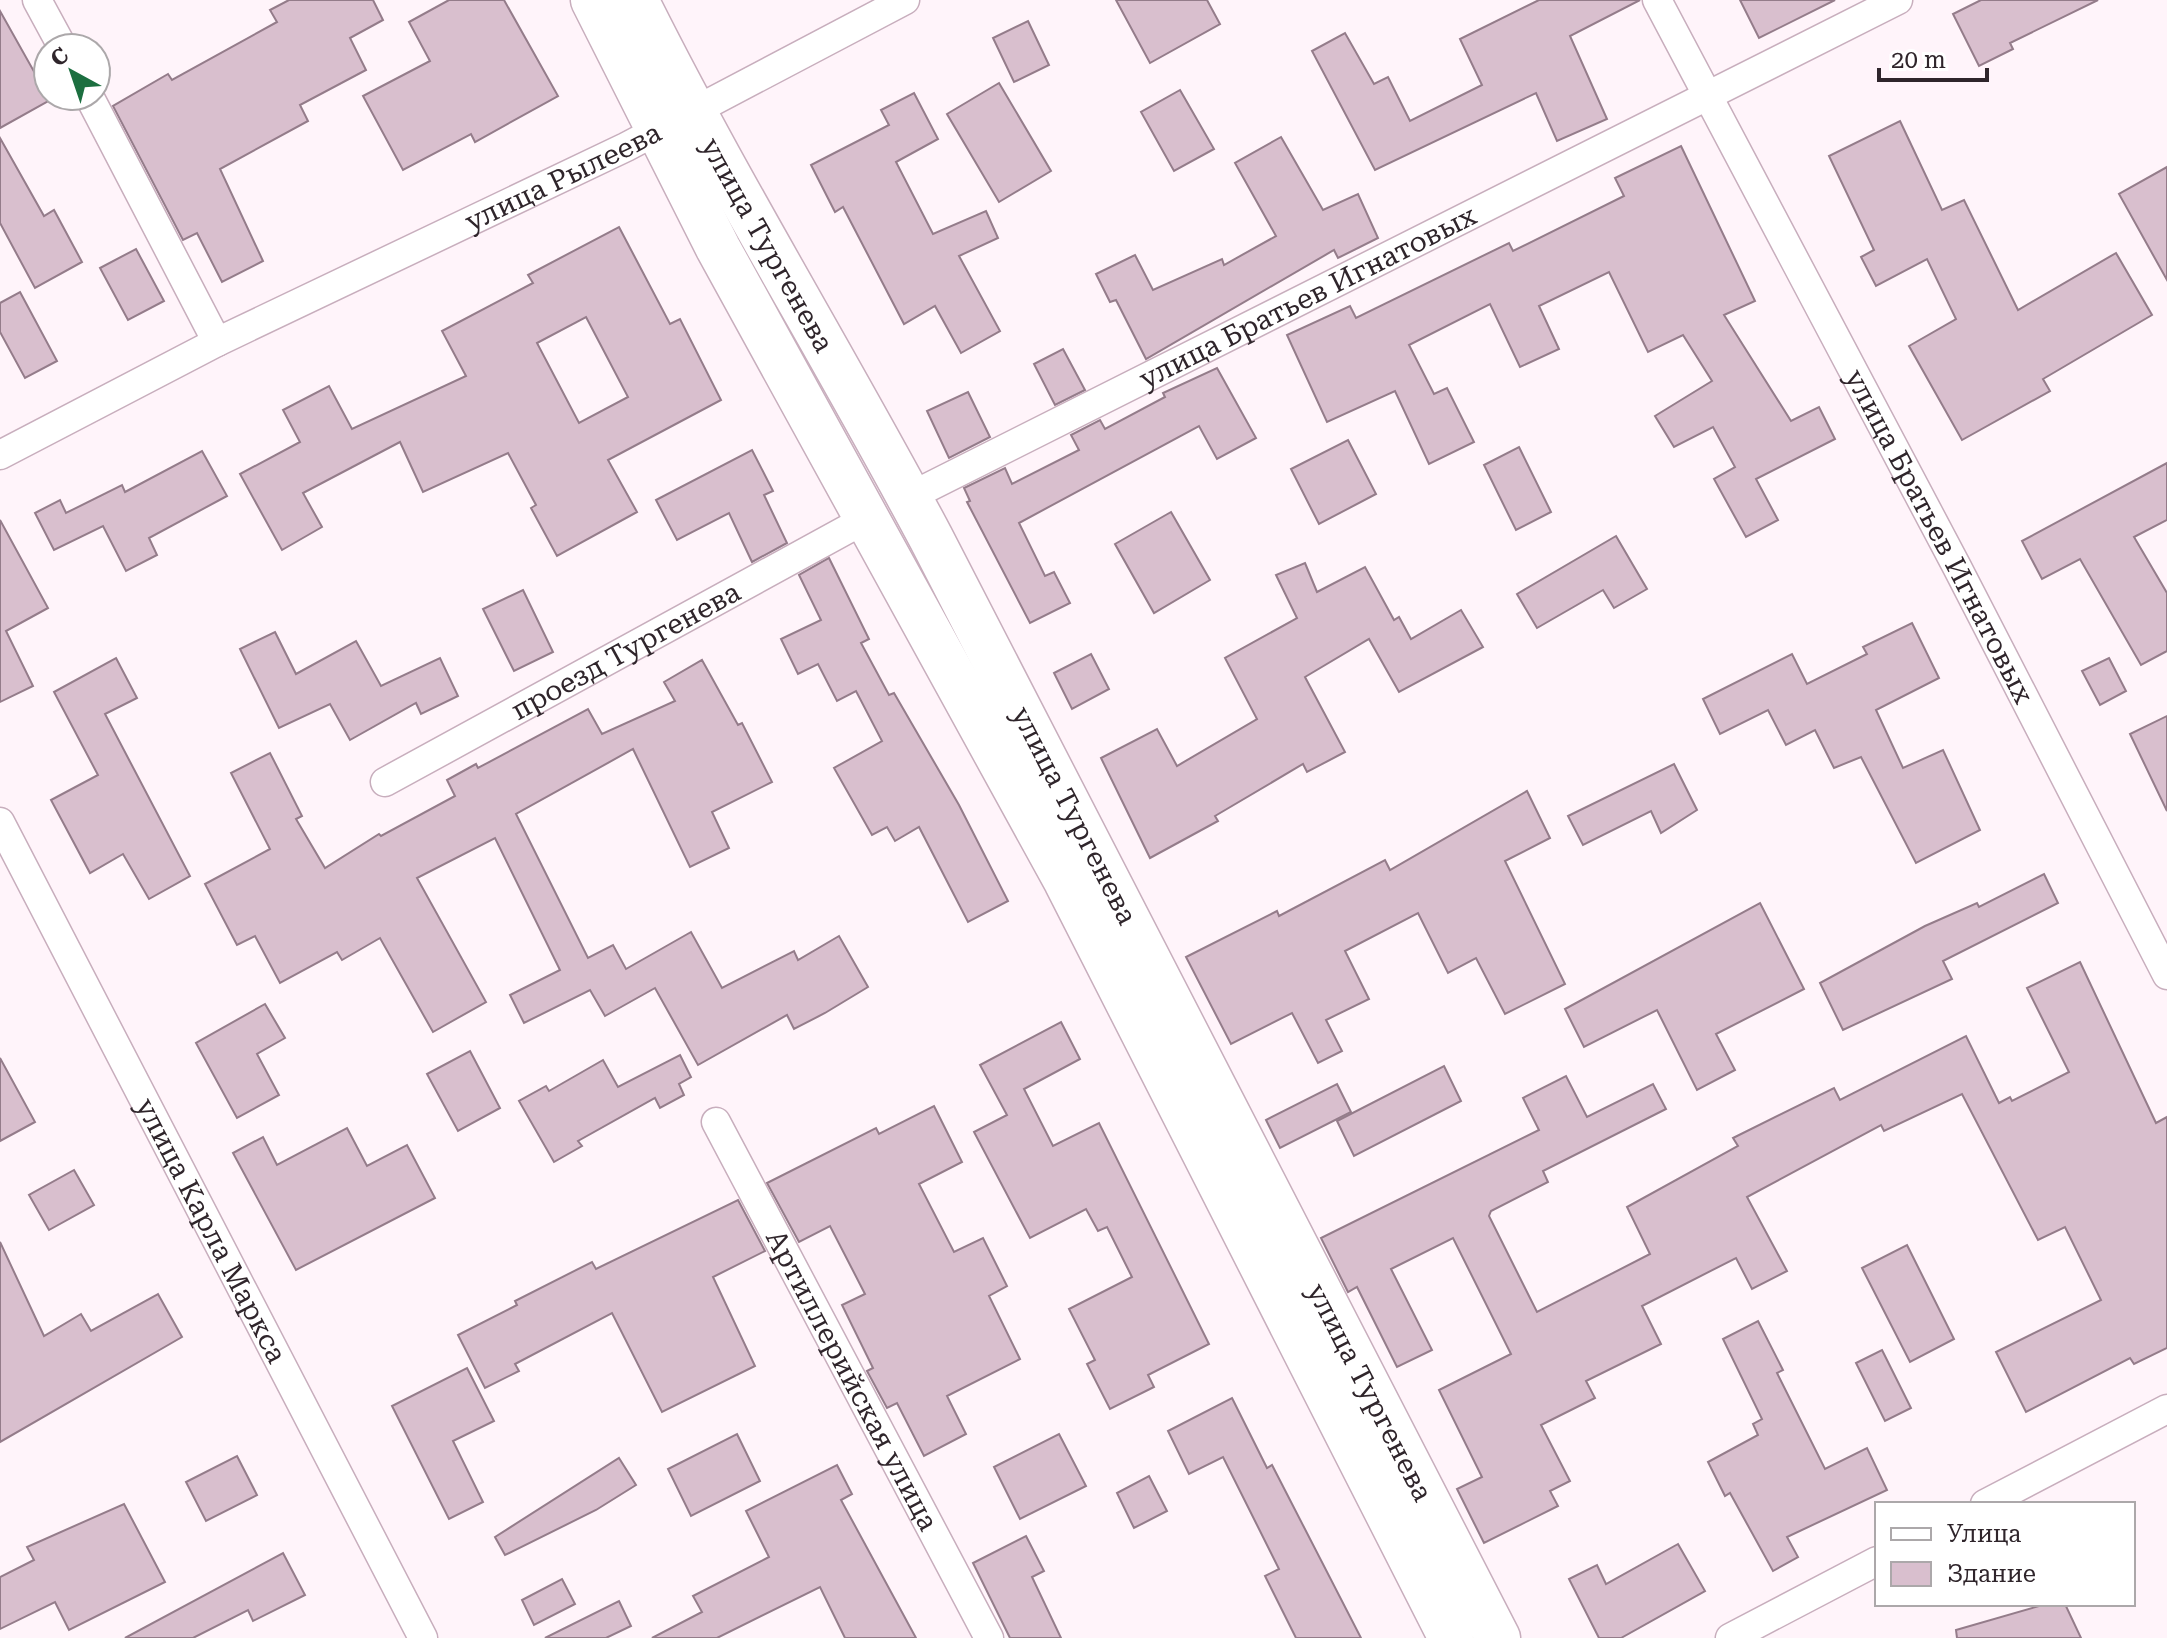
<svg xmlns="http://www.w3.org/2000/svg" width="2167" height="1638" font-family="'Roboto Serif',serif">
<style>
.building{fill:#d9bfce;stroke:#947c8a;stroke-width:2;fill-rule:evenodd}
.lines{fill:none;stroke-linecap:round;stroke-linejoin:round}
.minor-casing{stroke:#c8aebd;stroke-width:31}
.trunk-casing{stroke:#c8aebd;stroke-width:47}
.minor{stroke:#fff;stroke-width:28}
.trunk{stroke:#fff;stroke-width:44}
.labels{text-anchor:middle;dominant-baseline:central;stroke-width:6;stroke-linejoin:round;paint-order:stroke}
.street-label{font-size:28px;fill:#2f252b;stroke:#fff}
</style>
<rect width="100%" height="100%" fill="#fff4fa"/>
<g class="building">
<path d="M289 0H373L383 20 350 38 366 70 300 105 308 121 220 169 263 261 222 282 197 233 183 240 113 106 168 74 172 80 277 22 270 10Z"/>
<path d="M449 0H504L558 96 475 142 471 134 403 170 363 96 430 61 409 22Z"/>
<path d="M1116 0H1207L1220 24 1150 63Z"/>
<path d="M1539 0H1640L1570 36 1607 119 1557 141 1536 93 1375 170 1312 51 1345 33 1374 84 1388 77 1410 121 1482 85 1460 39Z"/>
<path d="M1740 0H1835L1759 38Z"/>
<path d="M1981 0H2098L2010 43 2013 49 1979 66 1953 14Z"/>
<path d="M0 11 50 100 0 128Z"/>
<path d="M1028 21 1049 65 1014 82 993 38Z"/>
<path d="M999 83 1051 171 999 202 947 114Z"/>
<path d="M1180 90 1214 149 1174 171 1141 112Z"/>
<path d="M914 93 938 139 896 162 933 234 986 211 998 238 959 256 1000 331 961 353 935 306 904 324 843 207 835 212 811 165 889 125 881 110Z"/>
<path d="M1900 121 1942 210 1964 200 2018 310 2116 253 2152 315 2043 379 2050 391 1962 440 1909 346 1956 319 1927 259 1876 286 1861 257 1874 250 1829 156Z"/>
<path d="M1281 137 1323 210 1358 194 1378 238 1338 258 1334 250 1146 359 1116 300 1110 302 1096 274 1135 255 1153 290 1222 259 1224 265 1276 236 1235 163Z"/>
<path d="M0 138 44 216 54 210 82 262 35 288 0 223Z"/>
<path d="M1681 146 1755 301 1724 315 1791 421 1819 407 1835 439 1756 479 1778 520 1746 537 1714 479 1735 467 1713 427 1674 447 1655 416 1712 381 1683 335 1648 352 1609 272 1539 306 1559 349 1520 367 1490 304 1409 345 1434 394 1447 388 1474 442 1429 464 1395 391 1327 422 1287 335 1350 306 1356 318 1509 243 1513 251 1624 196 1615 178Z"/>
<path d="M2167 167V280L2119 194Z"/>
<path d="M619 227 670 324 680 319 721 400 608 460 637 512 557 556 531 508 536 505 508 453 423 492 400 442 303 493 322 527 282 550 240 474 300 442 283 410 329 386 352 429 466 376 442 331 533 283 528 275ZM586 317 628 397 579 423 537 343Z"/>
<path d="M136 249 164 301 128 320 100 268Z"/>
<path d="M20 292 57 361 25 378 0 332V303Z"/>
<path d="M1063 349 1085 390 1055 405 1034 364Z"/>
<path d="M1217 368 1256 438 1217 459 1199 426 1019 523 1045 576 1054 572 1070 603 1030 623 967 502 970 501 964 488 1005 468 1012 484 1079 450 1071 435 1100 420 1105 429 1165 397 1163 393Z"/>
<path d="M968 392 990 437 949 458 927 411Z"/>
<path d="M1348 440 1376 494 1319 524 1291 469Z"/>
<path d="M1519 447 1551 512 1516 530 1484 465Z"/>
<path d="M752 450 773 491 764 495 787 543 752 562 729 513 677 540 656 500Z"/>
<path d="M202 451 227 496 149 538 157 555 126 571 103 526 54 550 35 513 60 500 66 513 122 485 125 492Z"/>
<path d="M2167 463V520L2134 537 2167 593V651L2141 665 2080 559 2042 579 2022 541Z"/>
<path d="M1171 512 1210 580 1154 613 1115 544Z"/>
<path d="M0 520 48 608 6 631 33 686 0 702Z"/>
<path d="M1616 536 1647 589 1614 608 1603 590 1537 628 1517 594Z"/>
<path d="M829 558 869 639 861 643 889 695 894 693 959 805 1008 901 968 922 919 827 895 841 887 827 872 835 834 768 882 741 856 691 837 701 818 664 798 674 781 639 821 620 799 575Z"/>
<path d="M1305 563 1317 592 1365 567 1394 620 1399 617 1411 639 1461 610 1483 647 1399 692 1369 639 1305 677 1345 752 1307 772 1303 764 1215 816 1218 821 1150 858 1101 758 1157 729 1177 766 1257 719 1225 658 1297 618 1276 575Z"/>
<path d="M523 590 553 652 514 671 483 609Z"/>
<path d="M1912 623 1939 678 1876 710 1903 768 1943 750 1980 830 1916 863 1861 757 1834 768 1815 730 1786 745 1768 710 1720 734 1703 699 1792 654 1807 684 1867 654 1863 647Z"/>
<path d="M275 632 296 674 356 641 381 686 440 658 458 696 421 714 416 703 350 740 330 704 279 728 240 649Z"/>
<path d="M1091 654 1109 689 1072 709 1054 673Z"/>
<path d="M116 658 137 698 105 714 190 876 149 899 123 854 90 873 51 800 98 775 54 692Z"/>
<path d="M2109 658 2126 691 2100 705 2082 671Z"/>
<path d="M702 660 738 725 742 723 772 782 712 812 729 848 690 867 633 749 516 814 588 958 613 945 626 969 691 932 722 988 794 951 798 960 839 936 868 987 825 1013 794 1029 787 1015 698 1065 655 988 605 1016 590 990 524 1023 510 995 560 970 495 838 417 878 486 1002 433 1032 380 938 342 960 337 952 280 983 255 936 237 945 205 884 270 849 231 773 270 753 302 816 296 819 325 868 379 834 381 836 455 796 447 780 476 764 478 768 588 709 602 734 675 701 664 682Z"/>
<path d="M2167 716V811L2130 734Z"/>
<path d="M1674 764 1697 810 1661 833 1651 811 1583 845 1568 816Z"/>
<path d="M1527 791 1550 838 1505 861 1565 984 1505 1014 1476 958 1448 973 1418 913 1345 951 1369 999 1326 1020 1342 1051 1318 1063 1292 1013 1231 1044 1186 957 1277 911 1279 916 1385 860 1390 870Z"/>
<path d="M2044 874 2058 903 1943 961 1952 979 1843 1030 1820 983 1925 926 1977 903 1979 907Z"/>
<path d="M1760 903 1804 989 1716 1034 1735 1070 1697 1090 1657 1010 1584 1047 1565 1009Z"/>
<path d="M2080 962 2156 1123 2167 1117V1348L2134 1364 2130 1358 2026 1412 1996 1352 2101 1300 2065 1227 2038 1240 1962 1094 1884 1131 1881 1125 1747 1197 1787 1271 1752 1289 1736 1258 1642 1306 1661 1344 1586 1381 1595 1398 1541 1425 1570 1481 1550 1491 1558 1506 1484 1543 1457 1489 1482 1477 1439 1390 1511 1354 1453 1238 1391 1269 1432 1350 1397 1367 1357 1287 1348 1292 1321 1238 1539 1130 1523 1098 1566 1076 1587 1117 1653 1084 1666 1109 1543 1171 1548 1182 1491 1211 1489 1216 1537 1312 1650 1254 1627 1207 1738 1146 1733 1138 1834 1088 1840 1100 1966 1036 1999 1103 2010 1097 2012 1101 2069 1072 2027 988Z"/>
<path d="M265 1004 285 1038 257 1054 279 1095 237 1118 196 1043Z"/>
<path d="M1061 1022 1080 1059 1024 1089 1053 1146 1099 1123 1209 1344 1148 1375 1154 1387 1110 1409 1087 1364 1095 1360 1069 1309 1132 1277 1107 1227 1098 1231 1086 1209 1030 1238 974 1132 1007 1115 980 1065Z"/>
<path d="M470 1051 500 1108 458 1131 427 1074Z"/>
<path d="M680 1055 691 1077 679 1084 684 1095 660 1108 655 1098 578 1141 582 1146 554 1162 519 1101 546 1086 549 1091 603 1060 618 1087Z"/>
<path d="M0 1058 35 1122 0 1141Z"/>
<path d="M1444 1066 1461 1101 1354 1156 1337 1121Z"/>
<path d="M1337 1084 1351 1112 1280 1148 1266 1120Z"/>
<path d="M934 1106 962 1162 919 1184 954 1252 983 1238 1007 1286 989 1296 1020 1359 947 1396 966 1434 924 1456 897 1403 887 1408 867 1371 873 1368 842 1305 865 1294 830 1226 799 1242 767 1183 876 1128 879 1134Z"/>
<path d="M347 1128 367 1166 407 1145 435 1198 296 1270 233 1153 263 1137 277 1165Z"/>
<path d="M74 1170 94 1205 49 1230 29 1195Z"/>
<path d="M738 1200 765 1251 713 1277 755 1366 662 1412 612 1313 515 1364 519 1371 485 1388 458 1335 517 1305 515 1301 592 1262 596 1269Z"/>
<path d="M0 1242 44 1336 81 1314 91 1331 158 1294 182 1337 0 1442Z"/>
<path d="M1907 1245 1954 1339 1910 1362 1862 1268Z"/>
<path d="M1758 1321 1783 1370 1777 1373 1825 1469 1867 1448 1887 1490 1787 1537 1798 1557 1773 1571 1730 1493 1725 1496 1708 1462 1758 1435 1753 1424 1762 1419 1723 1339Z"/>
<path d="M1882 1350 1911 1408 1885 1421 1856 1363Z"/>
<path d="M467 1368 494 1421 453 1441 483 1502 449 1519 392 1406Z"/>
<path d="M1232 1398 1267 1468 1272 1465 1361 1638H1296L1265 1576 1279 1569 1223 1457 1189 1474 1168 1431Z"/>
<path d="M737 1434 760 1481 691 1516 668 1469Z"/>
<path d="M1059 1434 1086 1486 1020 1519 994 1467Z"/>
<path d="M237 1456 257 1495 206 1521 186 1482Z"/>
<path d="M619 1458 636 1485 596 1510 505 1555 495 1537Z"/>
<path d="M837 1465 852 1494 841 1500 916 1638H845L820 1587 717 1638H652L702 1612 693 1596 769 1557 746 1511Z"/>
<path d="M1149 1476 1167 1511 1134 1528 1117 1493Z"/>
<path d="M124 1504 165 1582 69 1630 55 1602 0 1629V1577L34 1560 27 1547Z"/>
<path d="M1026 1536 1044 1571 1032 1577 1061 1638H1010L973 1563Z"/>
<path d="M1678 1544 1705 1591 1621 1638H1599L1569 1579 1597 1565 1606 1584Z"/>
<path d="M283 1553 305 1595 253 1621 248 1610 193 1638H125Z"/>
<path d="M562 1579 575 1604 534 1625 522 1600Z"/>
<path d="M619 1601 631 1626 606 1638H545Z"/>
<path d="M2046 1604H2065L2081 1638H1957L1956 1630Z"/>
</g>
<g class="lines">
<defs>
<g id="minor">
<path d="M37 0 63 48"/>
<path id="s1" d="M1657 0 1957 567 2167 975"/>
<path d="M89 96 217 342"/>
<path id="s2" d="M0 455 217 342 626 147 905 0"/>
<path id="s3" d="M909 497 1898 0"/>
<path id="s4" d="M385 782 866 519"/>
<path id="s5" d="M0 822 423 1638"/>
<path id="s6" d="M716 1122 989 1638"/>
<path d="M1985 1504 2167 1409"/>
<path d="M1730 1638 1877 1561"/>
</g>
<g id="trunk">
<path d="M593 0 718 248 1066 881 1451 1638"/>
<path id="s7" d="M636 0C727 183 835 357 931 538 1123 903 1306 1273 1498 1638"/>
</g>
</defs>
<use href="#minor" class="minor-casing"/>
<use href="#trunk" class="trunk-casing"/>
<use href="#minor" class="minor"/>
<use href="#trunk" class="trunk"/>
</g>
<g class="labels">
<g class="street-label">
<text stroke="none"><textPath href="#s2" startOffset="628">улица Рылеева</textPath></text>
<text stroke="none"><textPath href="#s7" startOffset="278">улица Тургенева</textPath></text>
<text stroke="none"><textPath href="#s3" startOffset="446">улица Братьев Игнатовых</textPath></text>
<text stroke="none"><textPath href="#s1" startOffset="606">улица Братьев Игнатовых</textPath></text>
<text stroke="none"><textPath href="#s4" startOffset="274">проезд Тургенева</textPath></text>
<text stroke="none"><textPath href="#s7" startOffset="926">улица Тургенева</textPath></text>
<text stroke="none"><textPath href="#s5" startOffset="460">улица Карла Маркса</textPath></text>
<text stroke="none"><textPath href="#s6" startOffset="292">Артиллерийская улица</textPath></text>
<text stroke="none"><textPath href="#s7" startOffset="1574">улица Тургенева</textPath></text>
</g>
</g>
<rect x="1875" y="1502" width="260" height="104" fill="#ffffff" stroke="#aca8aa" stroke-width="2"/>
<rect x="1891" y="1528" width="40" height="12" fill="#ffffff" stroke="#aca8aa" stroke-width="2"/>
<text x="1947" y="1542" font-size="24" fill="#2f252b">Улица</text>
<rect x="1891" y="1562" width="40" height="24" fill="#d9bfce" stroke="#aca8aa" stroke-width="2"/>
<text x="1947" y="1582" font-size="24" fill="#2f252b">Здание</text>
<g transform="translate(72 72) rotate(320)"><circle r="38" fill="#ffffff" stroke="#aca8aa" stroke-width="2"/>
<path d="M0-6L14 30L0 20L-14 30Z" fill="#1c6f40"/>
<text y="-12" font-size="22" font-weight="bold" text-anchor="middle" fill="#2f252b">С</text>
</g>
<path d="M1879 68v12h108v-12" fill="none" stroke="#2f252b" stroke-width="4"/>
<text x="1891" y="68" font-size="24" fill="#2f252b" stroke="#ffffff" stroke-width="6" paint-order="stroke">20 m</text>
</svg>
